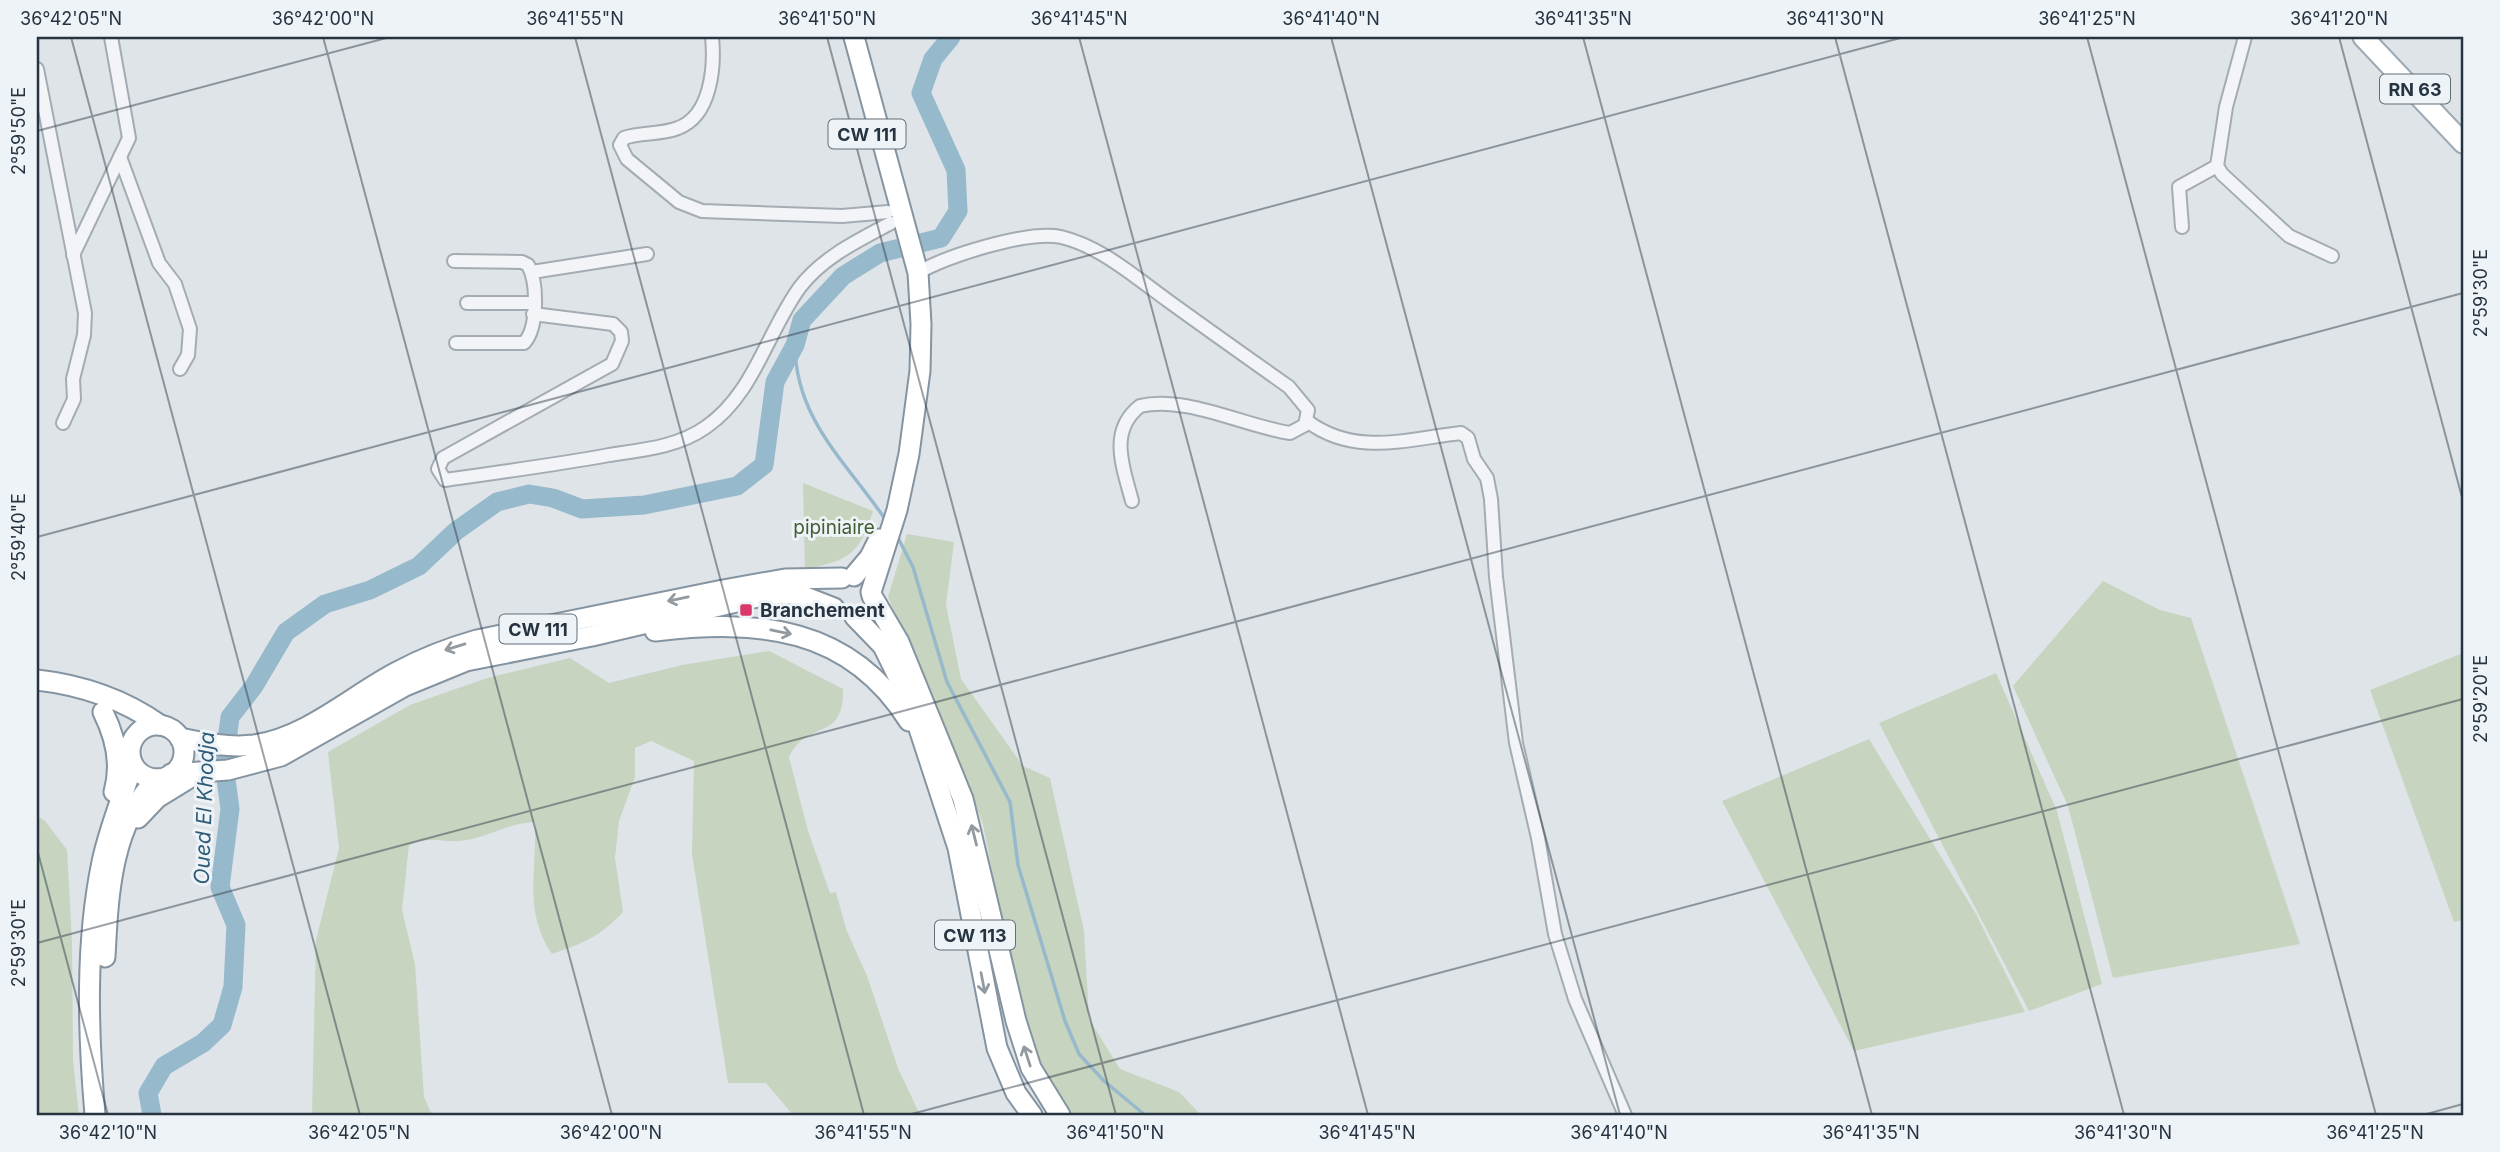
<svg xmlns="http://www.w3.org/2000/svg" width="2500" height="1152" font-family="Inter,sans-serif">
<style>
.green{fill:#c7d4bf}
.lines{fill:none;stroke-linecap:round;stroke-linejoin:round}
.stream{stroke:#97b9cc;stroke-width:3.5}
.river{stroke:#97b9cc;stroke-width:19}
.minor-casing{stroke:#a4acb3;stroke-width:16}
.primary-casing{stroke:#9dabb6;stroke-width:23}
.trunk-casing{stroke:#8594a1;stroke-width:23}
.minor{stroke:#f2f4f7;stroke-width:12}
.primary{stroke:#fff;stroke-width:19}
.trunk{stroke:#fff;stroke-width:19}
.oneway{stroke:#929aa0}
.ticks{fill:none;stroke:#263441;stroke-width:2;stroke-opacity:0.45}
.poi-dot{fill:#d8396a;stroke:#eef3f7;stroke-width:2.5}
.labels{text-anchor:middle;dominant-baseline:central;stroke-width:6;stroke-linejoin:round;paint-order:stroke}
.shield{fill:#eef3f7;stroke:#626d78;stroke-width:2}
.shield-label{font-size:18px;font-weight:bold;fill:#263441}
.park-label{font-size:19px;fill:#425e32;stroke:#eef3f7}
.poi-label{font-size:19px;font-weight:bold;fill:#263441;stroke:#eef3f7;text-anchor:start}
.water-label{font-size:21px;font-style:italic;fill:#2d5b78;stroke:#eef3f7}
.neatline{fill:none;stroke:#263441;stroke-width:2.5}
.ticks-label{font-size:18px;text-anchor:middle;fill:#263441}
</style>
<rect width="100%" height="100%" fill="#dfe4e9"/>
<g class="green">
<path d="M803 483 873 511C860 554 848 561 805 569Z"/>
<path d="M907 534 954 542 946 605 961 679 1023 766 1050 778 1084 931 1089 1019 1120 1069 1179 1092 1201 1115H1068L1036 1068 1014 984 983 824 959 761 888 597Z"/>
<path d="M2103 581 2160 610 2191 618 2300 944 2113 978 2068 806 2013 686Z"/>
<path d="M769 651 843 689C844 743 808 718 789 757L808 831 830 893 836 892 846 929 867 976 898 1068 920 1115H793L766 1083H728L692 854 694 761 651 741 635 748V777L619 821 615 858 623 912C600 937 583 943 552 954 523 912 537 871 535 822 510 822 485 839 459 841 437 842 431 836 409 845L402 910 415 964 424 1097 432 1115H312L316 940 339 848 328 752 410 705 487 678 570 658 609 683 682 665Z"/>
<path d="M2463 653V920L2454 922 2370 690Z"/>
<path d="M1996 673 2057 811 2102 984 2029 1011 1879 723Z"/>
<path d="M1869 739 1976 914 2025 1012 1854 1051 1722 801Z"/>
<path d="M37 816 45 821 67 850 72 942 73 1060 79 1115H37Z"/>
</g>
<g class="lines">
<g class="stream">
<path d="M795 345C795 419 847 463 885 519"/>
<path d="M896 534 913 567 947 682 1010 802 1018 865 1065 1021 1079 1054 1104 1081 1145 1115"/>
</g>
<path class="river" d="M152 1115 148 1093 164 1066 203 1043 222 1025 233 987 236 925 220 887 230 809 224 764 230 717 254 686 286 632 325 604 370 590 419 566 456 531 497 502 529 494 553 498 582 509 644 505 737 486 764 465 775 382 795 345 802 320 843 276 880 253 941 238 958 211 956 170 921 93 933 59 951 37"/>
<defs>
<g id="minor">
<path d="M712 37C715 67 711 116 678 128 661 135 641 132 624 138L620 145 627 159 679 202 702 211 842 216 888 212"/>
<path d="M2245 37 2226 107 2217 166 2222 174 2289 236 2332 256"/>
<path d="M37 69 85 313 84 335 73 379 74 399 63 423"/>
<path d="M120 157 159 263 175 284 190 329 188 355 180 369"/>
<path d="M2182 227 2179 187 2217 166"/>
<path d="M73 255 129 138 111 37"/>
<path d="M454 261 522 262 528 265C538 283 538 328 524 343H456"/>
<path d="M532 272 647 254"/>
<path d="M918 273C945 256 1029 230 1061 237 1100 246 1135 277 1167 300 1207 329 1248 358 1289 387L1308 410 1305 425 1290 433C1244 426 1185 395 1140 406 1108 431 1123 467 1132 501"/>
<path d="M467 303H534"/>
<path d="M533 314 613 324 621 332 622 341 612 364 443 458 438 469 445 480C500 472 555 465 609 455 642 450 678 447 706 427 754 394 767 332 800 287 823 257 859 240 891 223"/>
<path d="M1307 421C1355 457 1407 439 1461 433L1468 438 1474 459 1487 478 1491 499 1496 577 1516 743 1538 838 1555 934 1575 999 1625 1115"/>
</g>
<path id="primary" d="M2363 37 2463 143"/>
<g id="trunk">
<path d="M854 37 918 273 921 324 920 371 909 454 897 510 871 592"/>
<path d="M854 576 870 557 879 539"/>
<path d="M872 596 899 642 963 799 1016 1021 1031 1068 1060 1115"/>
<path d="M855 617 883 646 910 701 958 848 997 1048 1016 1093 1032 1115"/>
<path d="M655 631C758 619 849 626 909 721"/>
<path d="M37 680C82 685 123 699 160 725"/>
<path d="M103 712C116 738 122 764 114 792"/>
<circle cx="157" cy="752" r="27"/>
<path d="M180 738C204 743 230 748 254 745 308 737 351 696 397 672 423 658 449 648 477 640L723 590 785 579 842 578"/>
<path d="M171 774 228 770 281 756 405 686 466 661 592 636 770 594H798L834 608"/>
<path d="M138 818 157 798 188 779"/>
<path d="M105 957C108 897 111 823 157 779"/>
<path d="M95 1115C88 1033 85 944 102 862 109 829 122 797 133 765"/>
</g>
</defs>
<use href="#minor" class="minor-casing"/>
<use href="#primary" class="primary-casing"/>
<use href="#trunk" class="trunk-casing"/>
<use href="#minor" class="minor"/>
<use href="#primary" class="primary"/>
<use href="#trunk" class="trunk"/>
</g>
<defs><path id="oneway-shaft" d="M-6 0H5M1.5-3L5.5 0L1.5 3" fill="none" stroke-width="1.6" stroke-linecap="round" stroke-linejoin="round" transform="scale(1.75)"/></defs>
<g class="oneway">
<use href="#oneway-shaft" transform="translate(678 599) rotate(168)"/>
<use href="#oneway-shaft" transform="translate(781 632) rotate(12)"/>
<use href="#oneway-shaft" transform="translate(455 647) rotate(163)"/>
<use href="#oneway-shaft" transform="translate(974 835) rotate(-104)"/>
<use href="#oneway-shaft" transform="translate(983 983) rotate(79)"/>
<use href="#oneway-shaft" transform="translate(1027 1056) rotate(-108)"/>
</g>
<path class="ticks" d="M71 37 360 1115M323 37 612 1115M575 37 864 1115M827 37 1116 1115M1079 37 1368 1115M1331 37 1620 1115M1583 37 1872 1115M1835 37 2124 1115M2087 37 2376 1115M2339 37 2463 501M37 131 390 37M37 537 1904 37M37 849 108 1115M37 943 2463 293M908 1115 2463 699M2423 1115 2463 1104"/>
<rect class="poi-dot" x="739" y="603" width="14" height="14" rx="3.5"/>
<g class="labels">
<g class="shield">
<rect x="2380" y="74.5" width="70" height="29" rx="5"/>
<rect x="828.5" y="119.5" width="77" height="29" rx="5"/>
<rect x="499.5" y="614.5" width="77" height="29" rx="5"/>
<rect x="935" y="920.5" width="80" height="29" rx="5"/>
</g>
<g class="shield-label">
<text x="2415" y="89">RN 63</text>
<text x="867" y="134">CW 111</text>
<text x="538" y="629">CW 111</text>
<text x="975" y="935">CW 113</text>
</g>
<g class="park-label">
<text x="834" y="527">pipiniaire</text>
</g>
<g class="poi-label">
<text x="760" y="610">Branchement</text>
</g>
<g class="water-label">
<text transform="translate(204 808) rotate(-88)">Oued El Khodja</text>
</g>
</g>
<rect width="2500" height="1152" fill="none" stroke="#eef3f7" stroke-width="77"/>
<rect x="38" y="38" width="2424" height="1076" class="neatline"/>
<g class="ticks-label">
<text x="71" y="25">36°42'05"N</text>
<text x="323" y="25">36°42'00"N</text>
<text x="575" y="25">36°41'55"N</text>
<text x="827" y="25">36°41'50"N</text>
<text x="1079" y="25">36°41'45"N</text>
<text x="1331" y="25">36°41'40"N</text>
<text x="1583" y="25">36°41'35"N</text>
<text x="1835" y="25">36°41'30"N</text>
<text x="2087" y="25">36°41'25"N</text>
<text x="2339" y="25">36°41'20"N</text>
<text transform="translate(19 131) rotate(-90)" y="6">2°59'50"E</text>
<text transform="translate(2481 293) rotate(-90)" y="6">2°59'30"E</text>
<text transform="translate(19 537) rotate(-90)" y="6">2°59'40"E</text>
<text transform="translate(2481 699) rotate(-90)" y="6">2°59'20"E</text>
<text transform="translate(19 943) rotate(-90)" y="6">2°59'30"E</text>
<text x="108" y="1139">36°42'10"N</text>
<text x="359" y="1139">36°42'05"N</text>
<text x="611" y="1139">36°42'00"N</text>
<text x="863" y="1139">36°41'55"N</text>
<text x="1115" y="1139">36°41'50"N</text>
<text x="1367" y="1139">36°41'45"N</text>
<text x="1619" y="1139">36°41'40"N</text>
<text x="1871" y="1139">36°41'35"N</text>
<text x="2123" y="1139">36°41'30"N</text>
<text x="2375" y="1139">36°41'25"N</text>
</g>
</svg>
